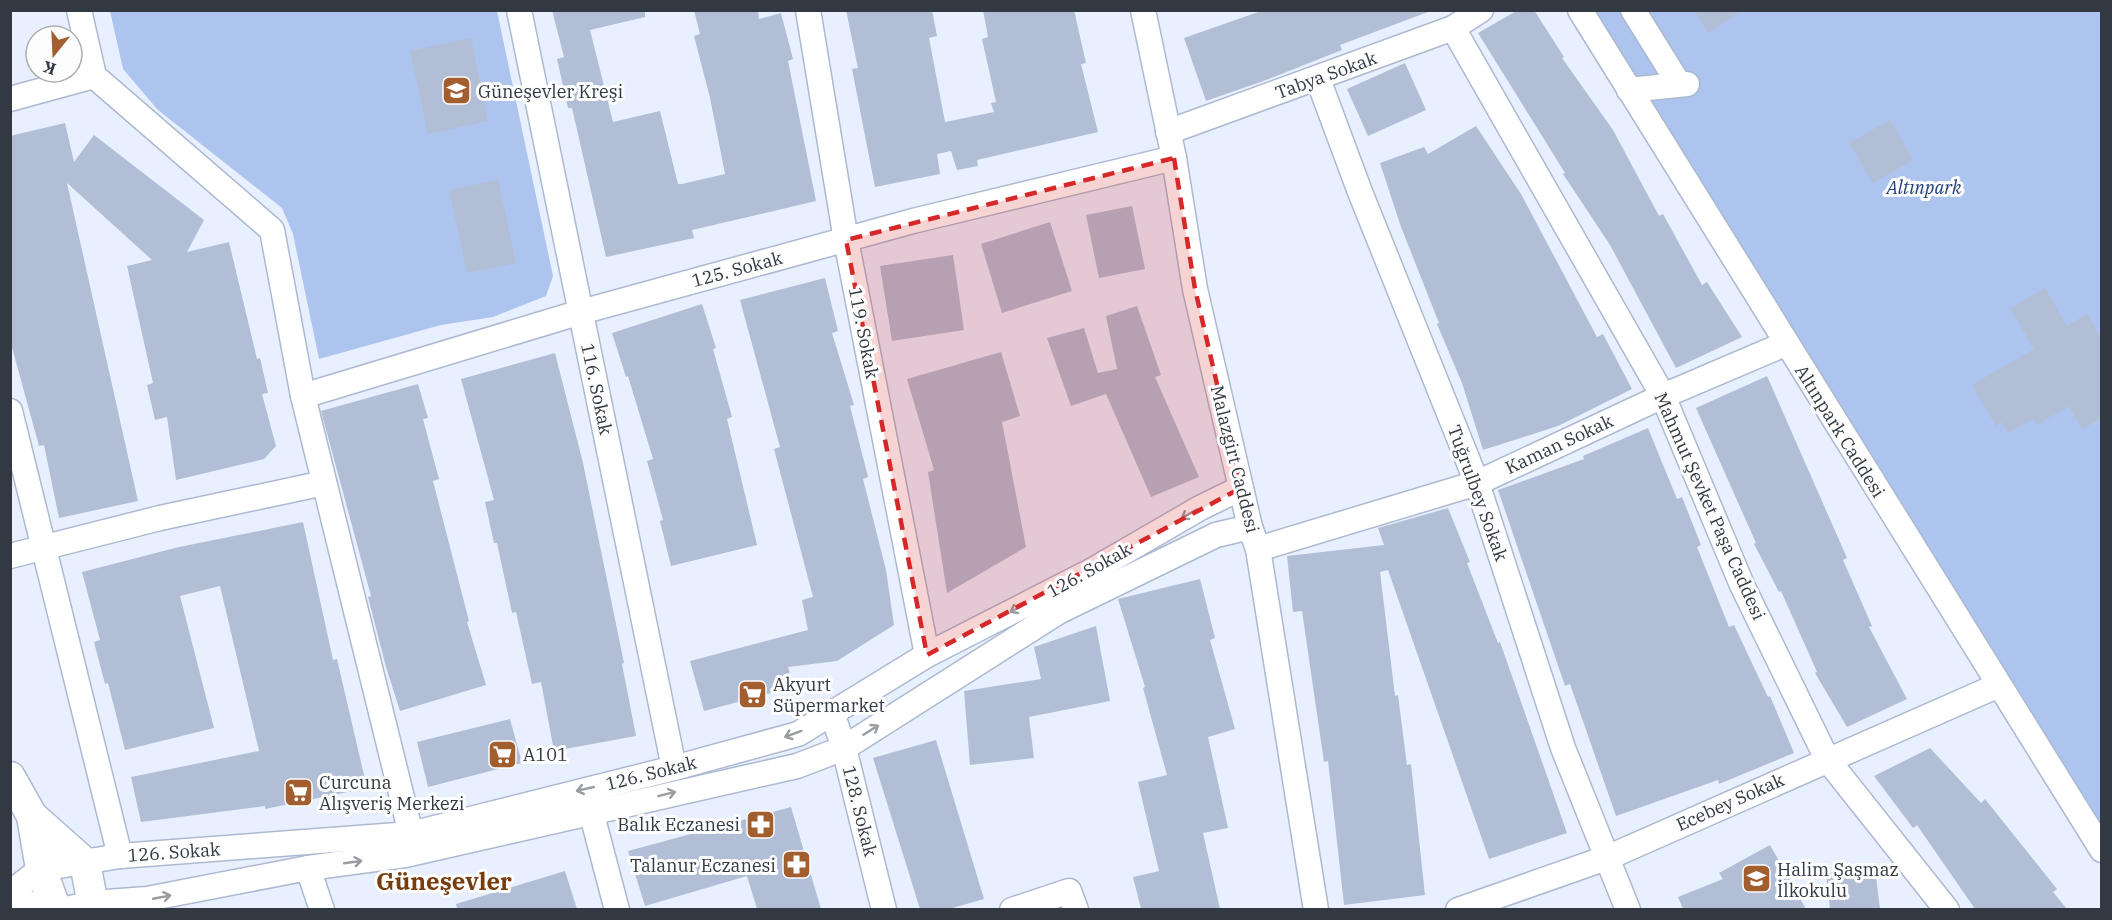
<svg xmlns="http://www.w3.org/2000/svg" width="2112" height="920" font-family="'IBM Plex Serif',serif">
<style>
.green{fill:#adc4ee}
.building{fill:#b1bed6}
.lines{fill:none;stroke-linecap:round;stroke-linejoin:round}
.minor-casing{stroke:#acb9d0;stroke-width:27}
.major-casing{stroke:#acb9d0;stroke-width:33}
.minor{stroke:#fff;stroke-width:24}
.major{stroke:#fff;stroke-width:30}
.oneway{stroke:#999ca0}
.marked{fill:#d62828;fill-opacity:0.2;stroke:#d62828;stroke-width:4.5;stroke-dasharray:12 8;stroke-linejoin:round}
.labels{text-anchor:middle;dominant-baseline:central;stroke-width:6;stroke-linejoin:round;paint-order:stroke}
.street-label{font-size:18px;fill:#333942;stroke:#fdfdfd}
.poi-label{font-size:18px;fill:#333942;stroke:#fdfdfd;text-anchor:start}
.park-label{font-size:18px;font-style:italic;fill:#1f3d7b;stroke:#fdfdfd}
.district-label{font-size:24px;font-weight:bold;fill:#783d0e;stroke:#fdfdfd}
</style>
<rect width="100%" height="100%" fill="#e8f0ff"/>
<g class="green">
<path d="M110 11H497L553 276 546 296 493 317 441 325 319 359 293 234 282 208 158 110 123 69Z"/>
<path d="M1580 11H2101V850Z"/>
</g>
<g class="building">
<path d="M552 10H645V17L590 30 613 122 660 111 678 184H682L725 174 710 98 694 36 700 34 694 10H758L759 19 781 13 793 59 788 61 816 201 692 230 694 238 606 257 572 108H568L557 59 564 57Z"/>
<path d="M846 10H932L937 36 929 38 945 122 994 112 991 103 996 102 982 39 988 37 983 10H1074L1086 63 1081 64 1098 132 977 160 978 166 957 170 951 151 937 154 940 174 875 187 852 69 858 68Z"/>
<path d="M1264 10H1428V12L1340 45 1342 50 1269 79 1206 101 1184 38Z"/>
<path d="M1518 10H1534L1564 57 1562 58 1613 130 1659 216 1663 214 1702 285 1707 282 1742 337 1676 368 1610 245 1563 174 1565 173 1478 33Z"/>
<path d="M1694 10H1743L1708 33Z"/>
<path d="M471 38 488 121 428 134 410 51Z"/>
<path d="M1405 63 1426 110 1368 136 1347 89Z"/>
<path d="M1890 120 1913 160 1873 183 1849 143Z"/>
<path d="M65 123 74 162 94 135 204 220 187 252 229 242 257 359 260 358 268 393 262 394 276 446 264 459 176 480 167 417 155 420 147 385 153 383 127 266 152 260 67 183 138 501 59 518 44 445 39 446 10 340V136Z"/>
<path d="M1476 126 1521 194 1597 337 1603 334 1632 389 1558 426 1483 450 1462 383 1437 324 1439 323 1401 227 1380 163 1424 147 1428 154Z"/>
<path d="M498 180 516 263 467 273 449 190Z"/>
<path d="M1132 206 1145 269 1099 278 1086 215Z"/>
<path d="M1050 222 1072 291 1002 313 981 244Z"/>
<path d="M953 255 964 330 892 341 880 266Z"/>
<path d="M825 278 838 331 832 333 854 405 850 406 868 477 863 479 886 570 894 625 837 661 788 667 794 687 704 711 690 661 808 630 802 600 813 597 774 449 780 447 740 300Z"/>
<path d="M2045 288 2067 326 2087 314 2102 339V418L2082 429 2069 406 2037 425 2033 419 2008 433 2002 422 1996 426 1972 385 2034 349 2010 308Z"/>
<path d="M702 304 716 348 713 349 732 417 727 419 757 545 671 566 660 521 663 520 647 461 653 459 628 376 626 377 612 333Z"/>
<path d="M1137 306 1161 375 1155 377 1199 477 1151 497 1106 394 1071 406 1047 338 1084 328 1098 373 1117 369 1106 316Z"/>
<path d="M1001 352 1020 416 1002 422 1026 547 947 593 928 472 934 470 907 379Z"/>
<path d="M555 353 583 463 624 663 622 664 636 736 554 751 541 682 532 684 516 612 512 613 497 543H494L485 502 494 500 461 379Z"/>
<path d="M1767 376 1847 558 1843 560 1872 626 1869 627 1907 699 1847 727 1815 673 1817 672 1781 591 1779 592 1754 544 1756 543 1696 408Z"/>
<path d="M418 384 428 418 423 419 439 479 433 481 469 621 467 622 486 685 400 711 386 667 368 597 371 596 321 411Z"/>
<path d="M1648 428 1677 499 1682 497 1701 545 1697 547 1729 627 1734 625 1768 697 1770 696 1794 753 1719 784 1718 780 1616 816 1570 684 1565 686 1498 490 1584 459 1583 456Z"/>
<path d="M1448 508 1470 562 1467 563 1498 643 1500 642 1567 833 1489 859 1388 570 1380 572 1395 696 1398 695 1407 765 1411 764 1425 895 1344 905 1328 761 1324 762 1302 611 1293 612 1287 556 1384 545 1378 528Z"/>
<path d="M303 522 333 660 337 659 367 788 265 809V806L141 822 131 777 259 751 220 586 180 596 214 728 125 750 108 683 105 684 94 642 100 640 82 572 179 547Z"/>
<path d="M1200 579 1215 638 1210 640 1235 729 1208 737 1228 828 1203 833 1220 909H1141L1133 877 1159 871 1138 782 1167 775 1143 688 1145 687 1118 599Z"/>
<path d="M1096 626 1110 701 1029 717 1034 758 970 765 964 691 1041 679 1034 647Z"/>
<path d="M510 719 522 763 428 787 417 742Z"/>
<path d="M936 740 984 899 949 909H920L873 758Z"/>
<path d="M1930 748 1981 803 1985 799 2057 889 2053 892 2067 909H1975L1917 825 1913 828 1874 776Z"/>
<path d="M791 807 821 909H757L747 876 645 906 628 851Z"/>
<path d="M1770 845 1806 909H1683L1678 897 1723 879 1719 873Z"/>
<path d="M1875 868 1880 909H1830L1826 873Z"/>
<path d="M565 871 577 909H457L456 904Z"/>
</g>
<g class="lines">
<defs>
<g id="minor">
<path d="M79 10 94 76 272 230 303 396 411 834"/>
<path d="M519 10 674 768"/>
<path d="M808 10 846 240 927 655"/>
<path d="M1143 10 1174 158 1195 289 1250 527 1258 549 1316 910"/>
<path d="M1580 10 2102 850"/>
<path d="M1633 10 1679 84"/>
<path d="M1453 28 1663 396 1742 585 1827 759 1947 910"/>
<path d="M1318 79 1360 192 1477 483 1563 748 1628 910"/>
<path d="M1629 90 1687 84"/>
<path d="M10 99 94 76"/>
<path d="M1168 132 1453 28 1481 10"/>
<path d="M303 396 581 312 913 221 1174 158"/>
<path d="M10 411 120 856"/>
<path d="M1258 549 1477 483 1663 396 1785 344"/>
<path d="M10 556 160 518 324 483"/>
<path d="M832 713 844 748 884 910"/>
<path d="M592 815 617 910"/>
<path d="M308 868 322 910"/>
<path d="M10 893 41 869 120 856 411 834 674 768 798 734 927 655 1093 570 1200 508 1241 488"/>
<path d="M10 898 53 910"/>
<path d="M62 910 93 903 147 899 308 868 405 855 797 766 844 748 1058 612 1216 535 1250 527"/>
<path d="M1012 910 1069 891 1076 910"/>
<path d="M1458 910 1609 857 1999 685"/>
</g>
<g id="major">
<path d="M10 777 32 816 85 863 94 910"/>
<path d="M32 816 41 869 56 910"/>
</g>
</defs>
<use href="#minor" class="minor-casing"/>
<use href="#major" class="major-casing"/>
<use href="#minor" class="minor"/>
<use href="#major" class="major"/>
</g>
<defs><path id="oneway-shaft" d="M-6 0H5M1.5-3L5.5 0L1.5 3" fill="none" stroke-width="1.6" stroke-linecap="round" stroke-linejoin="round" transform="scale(1.5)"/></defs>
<g class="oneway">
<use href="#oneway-shaft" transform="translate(1189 514) rotate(150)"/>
<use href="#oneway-shaft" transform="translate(1018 608) rotate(153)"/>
<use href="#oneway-shaft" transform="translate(871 730) rotate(-32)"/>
<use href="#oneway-shaft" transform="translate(793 734) rotate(160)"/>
<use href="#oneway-shaft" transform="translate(585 789) rotate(167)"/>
<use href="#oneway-shaft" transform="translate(667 794) rotate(-14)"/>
<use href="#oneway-shaft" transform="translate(353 862) rotate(-8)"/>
<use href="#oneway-shaft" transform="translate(162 897) rotate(-11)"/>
</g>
<path class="marked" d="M1174 158 1195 289 1241 488 927 655 846 240Z"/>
<defs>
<symbol id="school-square" viewBox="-11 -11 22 22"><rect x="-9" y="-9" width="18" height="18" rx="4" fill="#a25e2f" stroke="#fdfdfd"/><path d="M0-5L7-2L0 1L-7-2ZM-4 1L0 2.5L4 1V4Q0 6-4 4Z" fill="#fff"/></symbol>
<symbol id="supermarket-square" viewBox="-11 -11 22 22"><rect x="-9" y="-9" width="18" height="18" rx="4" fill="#a25e2f" stroke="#fdfdfd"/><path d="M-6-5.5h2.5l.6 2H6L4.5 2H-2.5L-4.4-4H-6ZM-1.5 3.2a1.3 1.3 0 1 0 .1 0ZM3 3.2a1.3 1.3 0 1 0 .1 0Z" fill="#fff"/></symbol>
<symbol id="pharmacy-square" viewBox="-11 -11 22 22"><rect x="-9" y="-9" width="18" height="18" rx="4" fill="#a25e2f" stroke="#fdfdfd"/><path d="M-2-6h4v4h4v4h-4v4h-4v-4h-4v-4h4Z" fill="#fff"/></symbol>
</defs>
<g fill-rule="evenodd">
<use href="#school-square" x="440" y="74" width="33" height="33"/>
<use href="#supermarket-square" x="736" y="678" width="33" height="33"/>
<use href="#supermarket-square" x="486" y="738" width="33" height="33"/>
<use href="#supermarket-square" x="282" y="776" width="33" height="33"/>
<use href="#pharmacy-square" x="744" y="808" width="33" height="33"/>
<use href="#pharmacy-square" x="780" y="848" width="33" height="33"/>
<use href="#school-square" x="1740" y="862" width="33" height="33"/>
</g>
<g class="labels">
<g class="street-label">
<text transform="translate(1326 75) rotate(-20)">Tabya Sokak</text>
<text transform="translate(737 269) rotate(-15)">125. Sokak</text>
<text transform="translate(864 333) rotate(79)">119. Sokak</text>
<text transform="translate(597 389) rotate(78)">116. Sokak</text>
<text transform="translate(1840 431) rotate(58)">Altınpark Caddesi</text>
<text transform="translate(1559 444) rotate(-25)">Kaman Sokak</text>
<text transform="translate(1235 459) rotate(76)">Malazgirt Caddesi</text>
<text transform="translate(1478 493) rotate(70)">Tuğrulbey Sokak</text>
<text transform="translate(1710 506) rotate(66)">Mahmut Şevket Paşa Caddesi</text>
<text transform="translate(1089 570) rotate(-29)">126. Sokak</text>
<text transform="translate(651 773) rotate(-14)">126. Sokak</text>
<text transform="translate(1730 802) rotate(-24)">Ecebey Sokak</text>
<text transform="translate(860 811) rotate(76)">128. Sokak</text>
<text transform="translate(174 852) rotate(-4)">126. Sokak</text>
</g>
<g class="poi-label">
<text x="478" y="91">Güneşevler Kreşi</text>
<text x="773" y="684">Akyurt<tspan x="773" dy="21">Süpermarket</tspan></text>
<text x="523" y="754">A101</text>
<text x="319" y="782">Curcuna<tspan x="319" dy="21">Alışveriş Merkezi</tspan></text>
<text x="740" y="824" text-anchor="end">Balık Eczanesi</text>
<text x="776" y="865" text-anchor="end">Talanur Eczanesi</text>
<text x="1777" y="869">Halim Şaşmaz<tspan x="1777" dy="21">İlkokulu</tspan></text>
</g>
<g class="park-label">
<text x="1924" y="187">Altınpark</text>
</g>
<g class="district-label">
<text x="444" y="881">Güneşevler</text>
</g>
</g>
<rect width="2112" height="920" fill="none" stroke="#333942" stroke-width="24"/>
<g transform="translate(54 54) rotate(198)"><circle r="28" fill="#fdfdfd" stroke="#acafb2" stroke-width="1.5"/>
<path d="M0-4.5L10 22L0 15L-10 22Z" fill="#a25e2f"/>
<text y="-9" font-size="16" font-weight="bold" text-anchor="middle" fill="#333942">K</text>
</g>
</svg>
